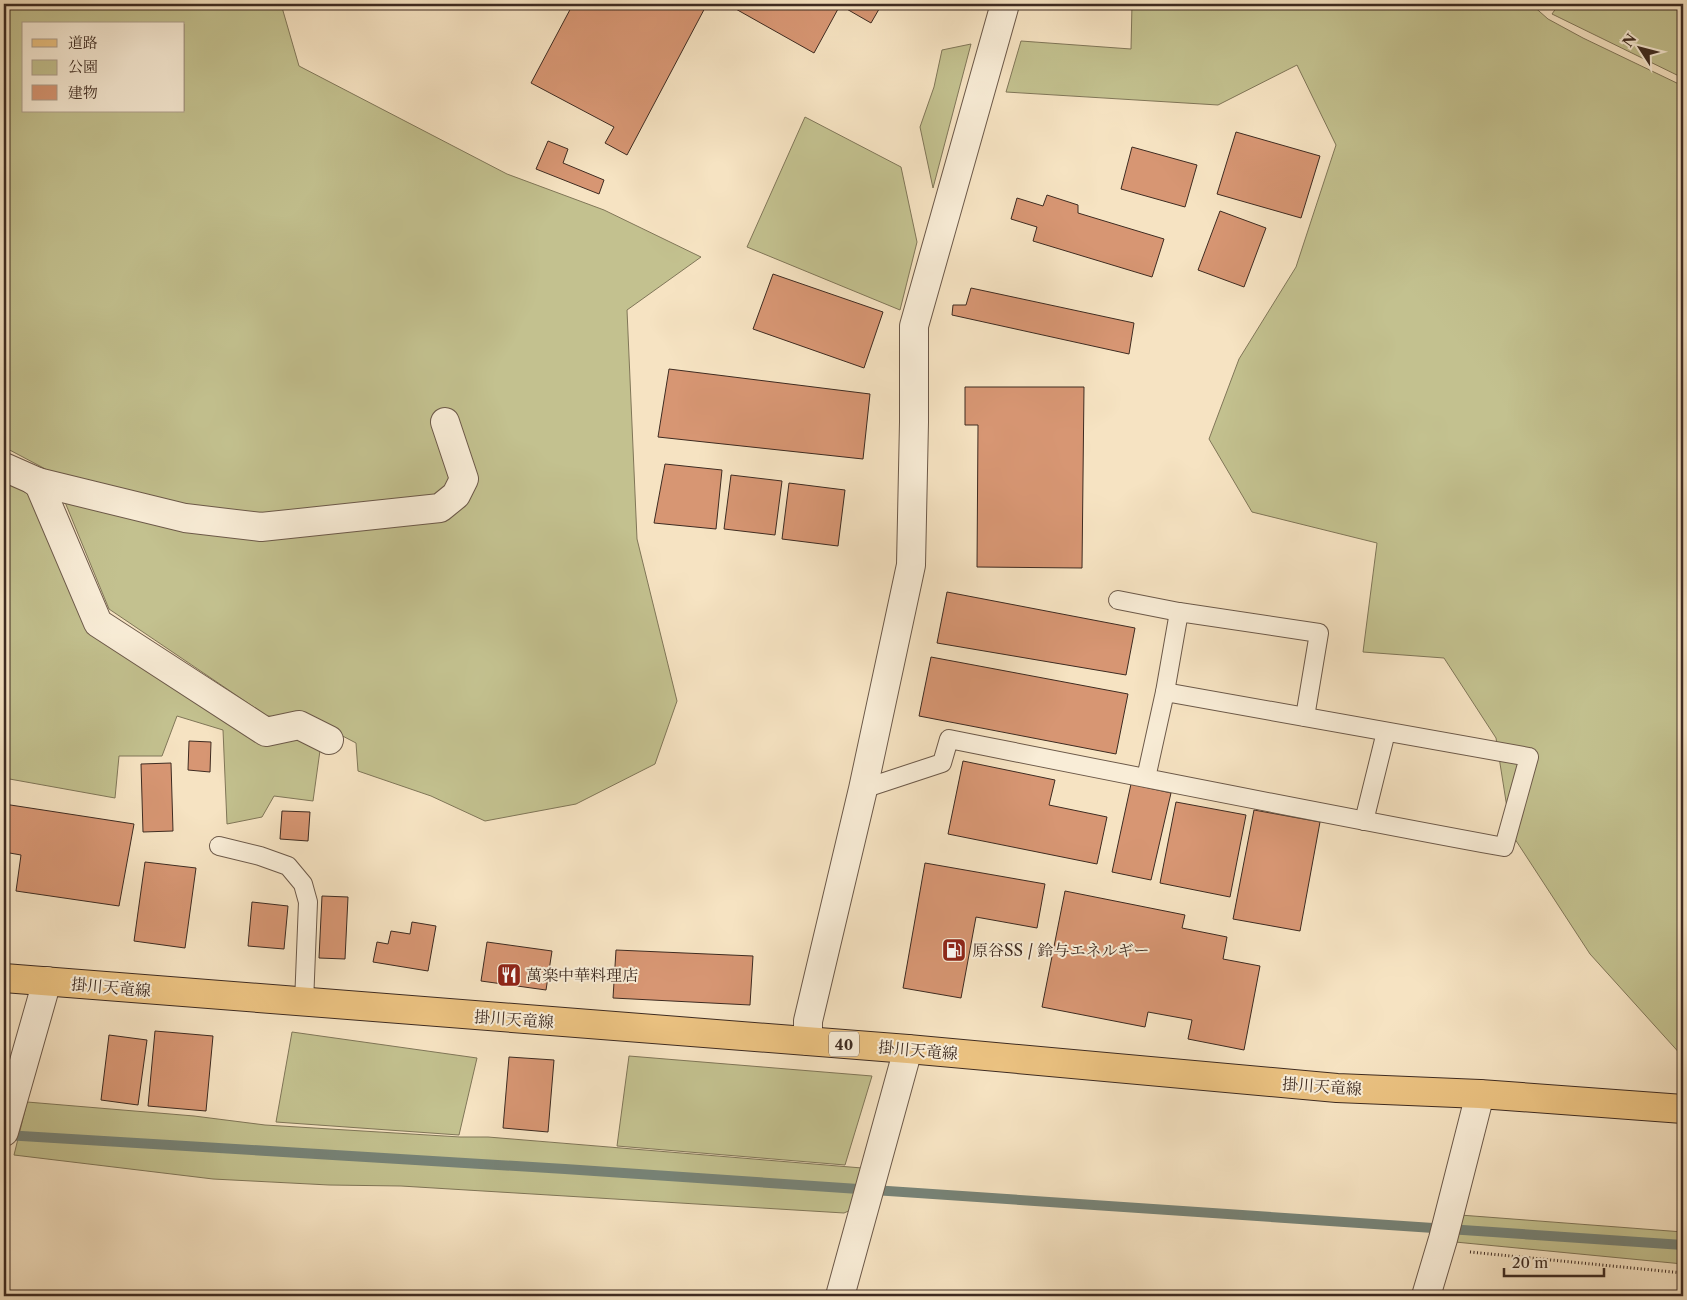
<svg xmlns="http://www.w3.org/2000/svg" width="1687" height="1300" font-family="'Libre Caslon Text','Noto Serif JP',serif">
<style>
.green{fill:#c3c18f;stroke:#807658;fill-rule:evenodd}
.lines{fill:none;stroke-linecap:round;stroke-linejoin:round}
.stream{stroke:#778377;stroke-width:10}
.building{fill:#d79673;stroke:#3e2b21}
.service-casing{stroke:#6c5949;stroke-width:20}
.minor-casing{stroke:#6c5949;stroke-width:30}
.primary-casing{stroke:#3e2b21;stroke-width:30}
.path{stroke:#3e2b21;stroke-width:3;stroke-dasharray:1 2.5;stroke-linecap:butt}
.service{stroke:#f9edd7;stroke-width:18}
.minor{stroke:#f9edd7;stroke-width:28}
.primary{stroke:#ebc281;stroke-width:28}
.labels{text-anchor:middle;dominant-baseline:central;stroke-width:4;stroke-linejoin:round;paint-order:stroke}
.shield{fill:#f9edd7;stroke:#766558;stroke-width:1}
.shield-label{font-size:15px;font-weight:bold;fill:#3e2b21}
.poi-label{font-size:16px;fill:#3e2b21;stroke:#f9edd7;text-anchor:start}
.street-label{font-size:16px;fill:#3e2b21;stroke:#f9edd7}
</style>
<rect width="100%" height="100%" fill="#f6e3c2"/>
<filter id="stains"><feTurbulence type="fractalNoise" baseFrequency=".004" numOctaves="4"/><feColorMatrix values="0 0 0 0 .2 0 0 0 0 .09 0 0 0 0 .02 0 0 0 .5 -.17"/></filter>
<radialGradient id="worn" r=".72"><stop offset=".6" stop-color="#630" stop-opacity="0"/><stop offset="1" stop-color="#630" stop-opacity=".3"/></radialGradient>
<g class="green">
<path d="M4 4H281L299 66 507 174 604 210 701 257 627 310 637 539 677 701 655 764 576 804 485 821 431 796 358 771 356 743 312 720 267 716 109 609 53 473 4 447ZM24 24H184V111H24Z"/>
<path d="M1132 4H1531L1548 19 1583 38 1683 86V1057L1590 954 1511 833 1496 738 1444 658 1363 652 1377 543 1252 512 1209 439 1239 359 1296 267 1336 145 1297 65 1218 105 1006 92 1021 41 1131 49Z"/>
<path d="M1559 4H1683V78L1552 14Z"/>
<path d="M971 44 933 188 920 127 934 87 942 50Z"/>
<path d="M805 117 901 167 917 242 900 310 747 247Z"/>
<path d="M4 467 38 482 102 636 266 732 322 736 313 801 274 796 262 817 227 824 223 730 177 716 162 756H119L115 798 4 778Z"/>
<path d="M292 1032 477 1058 459 1135 276 1122Z"/>
<path d="M629 1056 872 1076 845 1165 617 1146Z"/>
<path d="M27 1102 194 1116 265 1125 460 1137H488L862 1168 853 1209 844 1213 401 1186 329 1185 213 1179 14 1155Z"/>
<path d="M1460 1215 1683 1232V1264L1455 1242Z"/>
</g>
<g class="lines">
<path class="stream" d="M5 1135 565 1169 1683 1245"/>
</g>
<g class="building">
<path d="M573 4H707L627 155 605 143 614 127 531 83Z"/>
<path d="M736 4H829L838 9 814 53 734 8Z"/>
<path d="M838 4H882L871 23Z"/>
<path d="M1236 132 1320 156 1301 218 1217 194Z"/>
<path d="M548 141 568 149 563 163 604 180 599 194 536 169Z"/>
<path d="M1132 147 1197 165 1185 207 1121 189Z"/>
<path d="M1047 195 1078 205V213L1164 239 1152 277 1033 241 1037 227 1011 219 1017 198 1043 206Z"/>
<path d="M1220 211 1266 228 1244 287 1198 270Z"/>
<path d="M773 274 883 312 864 368 753 329Z"/>
<path d="M971 288 1134 323 1129 354 952 315 953 305H966Z"/>
<path d="M669 369 870 394 863 459 658 437Z"/>
<path d="M965 387H1084L1082 568 977 567 978 425H965Z"/>
<path d="M665 464 722 470 716 529 654 523Z"/>
<path d="M731 475 782 481 775 535 724 529Z"/>
<path d="M789 483 845 490 838 546 782 539Z"/>
<path d="M947 592 1135 628 1126 675 937 643Z"/>
<path d="M931 657 1128 694 1116 754 919 716Z"/>
<path d="M189 741 211 742 210 772 188 770Z"/>
<path d="M963 761 1055 780 1049 805 1107 817 1097 864 948 834Z"/>
<path d="M171 763 173 831 143 832 141 764Z"/>
<path d="M1131 784 1171 793 1151 880 1112 872Z"/>
<path d="M1176 802 1246 815 1230 897 1160 883Z"/>
<path d="M4 804 134 824 119 906 16 891 21 855 4 852Z"/>
<path d="M1254 810 1320 822 1300 931 1233 919Z"/>
<path d="M282 811 310 812 308 841 280 839Z"/>
<path d="M145 862 196 868 185 948 134 941Z"/>
<path d="M925 863 1045 884 1037 928 976 917 961 998 903 988Z"/>
<path d="M1065 891 1185 915 1182 928 1227 937 1223 959 1260 966 1244 1050 1188 1039 1192 1020 1148 1012 1145 1027 1042 1007Z"/>
<path d="M322 896 348 897 345 959 319 958Z"/>
<path d="M252 902 288 906 284 949 248 946Z"/>
<path d="M412 922 436 926 428 971 373 962 377 942 388 944 391 931 410 934Z"/>
<path d="M487 942 552 951 546 990 481 981Z"/>
<path d="M616 950 753 956 750 1005 613 998Z"/>
<path d="M155 1031 213 1036 206 1111 148 1106Z"/>
<path d="M109 1035 147 1040 138 1105 101 1100Z"/>
<path d="M509 1057 554 1060 548 1132 503 1128Z"/>
</g>
<g class="lines">
<defs>
<g id="service">
<path d="M1118 600 1179 612"/>
<path d="M1165 692 1179 612 1319 633 1305 717"/>
<path d="M863 789 942 763 949 739C1134 776 1319 813 1504 847L1529 757 1165 692 1146 778"/>
<path d="M1364 821 1386 732"/>
<path d="M219 846 260 856 288 866 303 884 308 902 304 1003"/>
</g>
<g id="minor">
<path d="M4 467 38 482 98 623 266 732 299 725 329 740"/>
<path d="M34 481 185 518 261 527 440 508 456 495 464 479 445 422"/>
<path d="M808 1041V1021L863 789 911 565 914 422V326L1005 4"/>
<path d="M4 1132 47 981"/>
<path d="M840 1296 908 1049"/>
<path d="M1426 1296 1443 1239 1480 1094"/>
</g>
<path id="primary" d="M4 978 908 1049 1337 1088 1480 1094 1683 1109"/>
</defs>
<use href="#service" class="service-casing"/>
<use href="#minor" class="minor-casing"/>
<use href="#primary" class="primary-casing"/>
<path class="path" d="M1470 1252 1683 1273"/>
<use href="#service" class="service"/>
<use href="#minor" class="minor"/>
<use href="#primary" class="primary"/>
</g>
<defs>
<symbol id="fuel-square" viewBox="-11 -11 22 22"><rect x="-9" y="-9" width="18" height="18" rx="4" fill="#8f2418" stroke="#f9edd7"/><path d="M-5.5-6h7V0h2V4h1.3V-2.5L3-4.5l.8-.8L6-3V5H2.5V1h-1V6h-7ZM-4.2-4.7v3.2H.2V-4.7Z" fill="#fff"/></symbol>
<symbol id="restaurant-square" viewBox="-11 -11 22 22"><rect x="-9" y="-9" width="18" height="18" rx="4" fill="#8f2418" stroke="#f9edd7"/><path d="M-5-6h1v4h1v-4h1v4h1v-4h1v5L-1.5 .5V6h-2V.5L-5-1ZM5-6V6H3V1.5H1.5Q1.5-4 5-6Z" fill="#fff"/></symbol>
</defs>
<g fill-rule="evenodd">
<use href="#fuel-square" x="940" y="936" width="28" height="28"/>
<use href="#restaurant-square" x="495" y="961" width="28" height="28"/>
</g>
<g class="labels">
<rect class="shield" x="829" y="1031.5" width="30" height="25" rx="4"/>
<g class="shield-label">
<text x="844" y="1044">40</text>
</g>
<g class="poi-label">
<text x="972" y="950">原谷SS / 鈴与エネルギー</text>
<text x="526" y="975">萬楽中華料理店</text>
</g>
<g class="street-label">
<text transform="translate(111 987) rotate(5)">掛川天竜線</text>
<text transform="translate(514 1019) rotate(4)">掛川天竜線</text>
<text transform="translate(918 1050) rotate(5)">掛川天竜線</text>
<text transform="translate(1322 1086) rotate(4)">掛川天竜線</text>
</g>
</g>
<rect width="1687" height="1300" fill="none" stroke="#f6e3c2" stroke-width="20"/>
<rect x="5" y="5" width="1677" height="1290" fill="none" stroke="#3e2b21" stroke-width="2.5"/>
<rect x="10" y="10" width="1667" height="1280" fill="none" stroke="#3e2b21"/>
<rect x="22" y="22" width="162" height="90" fill="#f9edd7" stroke="#ae9f8e"/>
<rect x="32" y="39" width="25" height="8" fill="#ebc281" stroke="#ae9f8e"/>
<text x="68" y="48" font-size="15" fill="#3e2b21">道路</text>
<rect x="32" y="60" width="25" height="15" fill="#c3c18f" stroke="#ae9f8e"/>
<text x="68" y="72" font-size="15" fill="#3e2b21">公園</text>
<rect x="32" y="85" width="25" height="15" fill="#d79673" stroke="#ae9f8e"/>
<text x="68" y="98" font-size="15" fill="#3e2b21">建物</text>
<g transform="translate(1640 48) rotate(306)" stroke="#f9edd7" stroke-width="4" paint-order="stroke">
<path d="M0-4L9 19L0 12L-9 19Z" fill="#3e2b21"/>
<text y="-8" font-size="14" font-weight="bold" text-anchor="middle" fill="#3e2b21">N</text>
</g>
<path d="M1504 1268v8h100v-8" fill="none" stroke="#3e2b21" stroke-width="2.5"/>
<text x="1512" y="1268" font-size="15" fill="#3e2b21" stroke="#f9edd7" stroke-width="4" paint-order="stroke">20 m</text>
<rect width="100%" height="100%" filter="url(#stains)"/>
<rect width="100%" height="100%" fill="url(#worn)"/>
</svg>
